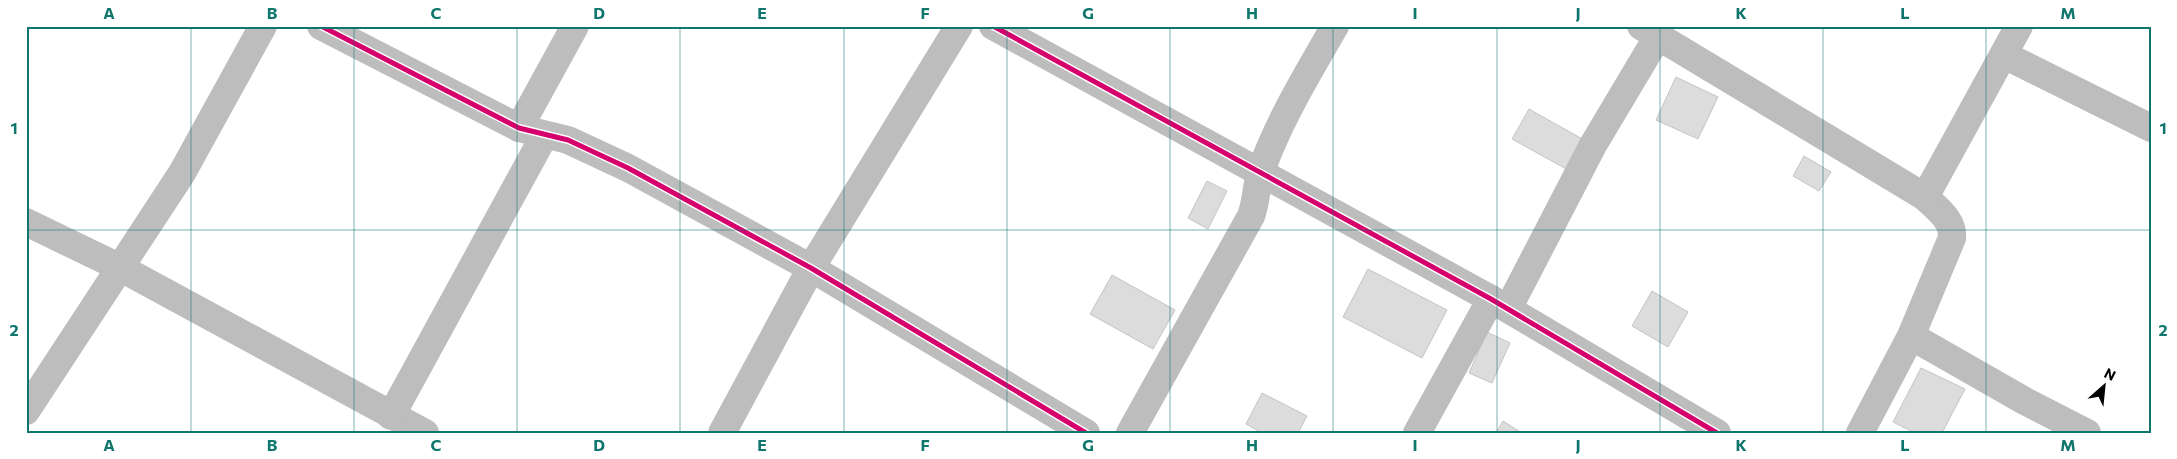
<svg xmlns="http://www.w3.org/2000/svg" width="2177" height="459" font-family="Commissioner,sans-serif">
<style>
.building{fill:#dcdcdc;stroke:#c4c4c4}
.lines{fill:none;stroke-linecap:round;stroke-linejoin:round}
.minor{stroke:#bdbdbd;stroke-width:28}
.cycleway-casing{stroke:#fff;stroke-width:8}
.cycleway{stroke:#d6006c;stroke-width:5}
.grid{fill:none;stroke:#0f766e;stroke-width:1;stroke-opacity:0.55}
.neatline{fill:none;stroke:#0f766e;stroke-width:2}
.grid-label{font-size:16px;text-anchor:middle;font-weight:bold;fill:#0f766e}
</style>
<rect width="100%" height="100%" fill="#fff"/>
<g class="building">
<path d="M1676 77 1718 97 1698 139 1656 120Z"/>
<path d="M1529 109 1593 145 1577 175 1512 139Z"/>
<path d="M1804 156 1831 172 1819 191 1793 176Z"/>
<path d="M1207 181 1227 191 1208 229 1188 218Z"/>
<path d="M1368 269 1447 310 1422 358 1343 317Z"/>
<path d="M1112 275 1175 310 1153 349 1090 314Z"/>
<path d="M1652 291 1688 312 1668 347 1632 326Z"/>
<path d="M1487 332 1510 343 1492 383 1469 373Z"/>
<path d="M1921 368 1965 389 1942 433H1915L1893 422Z"/>
<path d="M1262 393 1307 416 1298 433H1262L1246 424Z"/>
<path d="M1503 421 1522 433H1496Z"/>
</g>
<g class="lines">
<g class="minor">
<path d="M321 26 519 128 568 140 628 168 811 268 1086 433"/>
<path d="M993 26 1491 299 1717 433"/>
<path d="M1641 26 1925 197C1936 208 1954 220 1952 238L1911 336 2023 400 2087 433"/>
<path d="M2004 55 2151 128"/>
<path d="M519 128 575 26"/>
<path d="M1925 197 2019 26"/>
<path d="M26 222 119 267 425 433"/>
<path d="M1508 309 1593 145 1658 36"/>
<path d="M26 411 182 173 263 26"/>
<path d="M391 416 544 136"/>
<path d="M722 433 811 268 959 26"/>
<path d="M1130 433 1251 216C1257 200 1256 184 1261 171 1279 120 1308 73 1335 26"/>
<path d="M1417 433 1491 299"/>
<path d="M1860 433 1911 336"/>
</g>
<defs>
<g id="cycleway">
<path d="M321 26 519 128 568 140 628 168 811 268 1086 433"/>
<path d="M993 26 1491 299 1717 433"/>
</g>
</defs>
<use href="#cycleway" class="cycleway-casing"/>
<use href="#cycleway" class="cycleway"/>
</g>
<path class="grid" d="M191 26V433M354 26V433M517 26V433M680 26V433M844 26V433M1007 26V433M1170 26V433M1333 26V433M1497 26V433M1660 26V433M1823 26V433M1986 26V433M26 230H2151"/>
<rect width="2177" height="459" fill="none" stroke="#ffffff" stroke-width="55"/>
<g transform="translate(2104 386) rotate(27)" stroke="#ffffff" stroke-width="4" paint-order="stroke">
<path d="M0-4L9 19L0 12L-9 19Z" fill="#000000"/>
<text y="-8" font-size="14" font-weight="bold" text-anchor="middle" fill="#000000">N</text>
</g>
<rect x="28" y="28" width="2122" height="404" class="neatline"/>
<g class="grid-label">
<text x="109" y="19">A</text>
<text x="272" y="19">B</text>
<text x="436" y="19">C</text>
<text x="599" y="19">D</text>
<text x="762" y="19">E</text>
<text x="925" y="19">F</text>
<text x="1088" y="19">G</text>
<text x="1252" y="19">H</text>
<text x="1415" y="19">I</text>
<text x="1578" y="19">J</text>
<text x="1741" y="19">K</text>
<text x="1905" y="19">L</text>
<text x="2068" y="19">M</text>
<text x="14" y="134">1</text>
<text x="2163" y="134">1</text>
<text x="14" y="336">2</text>
<text x="2163" y="336">2</text>
<text x="109" y="451">A</text>
<text x="272" y="451">B</text>
<text x="436" y="451">C</text>
<text x="599" y="451">D</text>
<text x="762" y="451">E</text>
<text x="925" y="451">F</text>
<text x="1088" y="451">G</text>
<text x="1252" y="451">H</text>
<text x="1415" y="451">I</text>
<text x="1578" y="451">J</text>
<text x="1741" y="451">K</text>
<text x="1905" y="451">L</text>
<text x="2068" y="451">M</text>
</g>
</svg>
